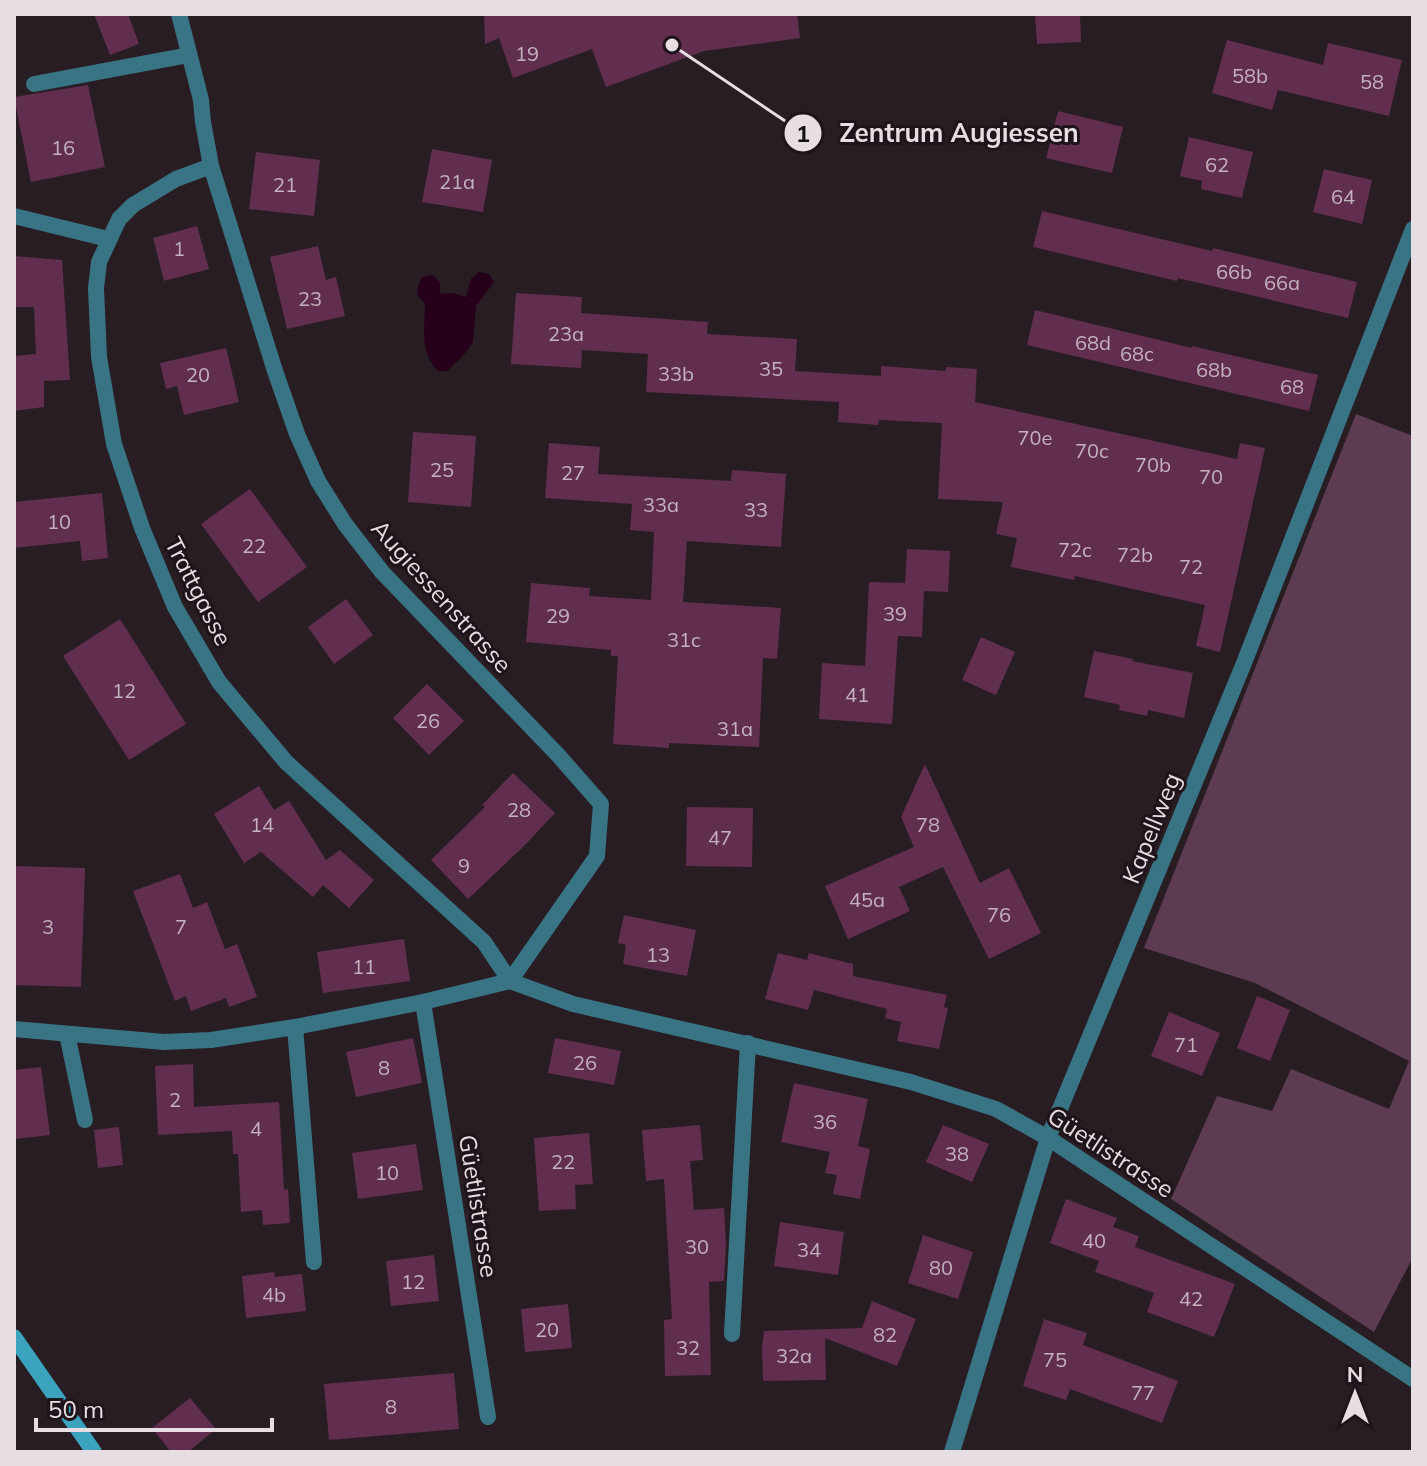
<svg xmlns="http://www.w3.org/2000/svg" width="1427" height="1466" font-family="Mulish,sans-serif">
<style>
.green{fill:#5d3c51}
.water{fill:#26001b}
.building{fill:#612e50}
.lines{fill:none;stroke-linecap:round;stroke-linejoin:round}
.lane{stroke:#387484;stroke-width:16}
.street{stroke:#387484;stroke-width:16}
.secondary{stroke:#3ba3bd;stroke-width:16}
.labels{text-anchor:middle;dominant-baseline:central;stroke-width:6;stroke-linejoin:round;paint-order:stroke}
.number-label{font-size:20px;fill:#c5b2be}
.street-label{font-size:24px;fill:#e6dee3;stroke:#1f141b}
.leader{fill:none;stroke:#e6dee3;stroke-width:3}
.callout-dot{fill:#e6dee3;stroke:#1f141b;stroke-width:3}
.mark-label{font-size:24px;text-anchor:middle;font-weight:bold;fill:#111}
.callout-label{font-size:26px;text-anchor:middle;font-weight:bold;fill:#e6dee3;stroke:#1f141b;stroke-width:6;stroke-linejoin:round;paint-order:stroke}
</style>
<rect width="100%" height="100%" fill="#291d24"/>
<path class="green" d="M1356 414 1413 436V1257L1374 1332 1171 1199 1217 1096 1272 1111 1291 1069 1389 1109 1409 1061 1255 983 1144 948Z"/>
<path class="water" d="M479 272 489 274 494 282 476 306 473 342 462 357 447 371H438C419 351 425 329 425 303L417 295 418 286 422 277 433 275 440 283V294L452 293 466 297 471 279Z"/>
<g class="building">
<path d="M94 14H128L139 44 110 55Z"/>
<path d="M484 14H797L800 38 704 51 606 87 592 49 513 78 499 38 485 44Z"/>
<path d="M1035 14H1080L1081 42 1037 44Z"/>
<path d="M1227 40 1323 65 1328 43 1402 60 1389 116 1278 90 1272 110 1212 93Z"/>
<path d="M88 85 105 167 31 182 14 97Z"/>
<path d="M1058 111 1123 127 1112 173 1046 158Z"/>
<path d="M1189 137 1253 152 1242 198 1201 189 1202 181 1180 176Z"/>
<path d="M432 149 492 160 483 212 422 202Z"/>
<path d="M256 152 320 160 314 216 249 209Z"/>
<path d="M1324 169 1372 180 1362 224 1313 212Z"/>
<path d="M1042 211 1212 251 1213 248 1357 282 1348 318 1178 278 1177 281 1033 247Z"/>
<path d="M197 226 209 269 164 281 153 238Z"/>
<path d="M318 246 326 280 336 277 345 316 287 329 270 257Z"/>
<path d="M14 256 62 260 70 380 44 381V407L14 411V356L36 354 34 307H14Z"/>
<path d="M516 293 582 297 581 313 708 322 707 334 797 339 795 371 881 376V366L946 371V367L977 369 975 402 1237 459 1240 443 1265 448 1220 652 1196 646 1205 605 1075 576 1074 580 1011 567 1017 538 996 534 1003 502 938 499 942 423 879 420 878 425 838 422 839 402 646 392 648 354 582 350 581 368 511 364Z"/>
<path d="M1035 310 1192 348V346L1318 375 1309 411 1027 345Z"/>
<path d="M226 348 239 402 184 415 177 386 166 389 160 363Z"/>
<path d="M413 432 476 436 471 507 408 502Z"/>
<path d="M549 443 600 447 598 474 731 481 732 470 786 474 781 547 687 541 683 602 781 608 777 659 763 658 759 747 669 743V748L613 744 618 656H611V650L526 642 531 583 590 588 589 596 651 600 654 532 630 530 632 504 545 498Z"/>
<path d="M250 489 307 567 258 602 201 524Z"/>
<path d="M102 493 108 558 82 561 80 541 14 548V502Z"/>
<path d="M907 549 950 551 948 592 924 591 922 637 898 636 892 724 819 719 822 663 865 666 869 582 905 583Z"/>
<path d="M346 599 373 635 334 664 308 627Z"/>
<path d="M120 619 186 724 129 760 63 656Z"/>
<path d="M981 637 1015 652 996 695 962 680Z"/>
<path d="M1094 651 1133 659 1132 661 1193 673 1184 718 1148 710 1147 716 1119 710 1120 705 1084 697Z"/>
<path d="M427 684 464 721 429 755 393 718Z"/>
<path d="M925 764 980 883 1009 868 1041 933 989 959 943 867 899 887 910 911 848 939 825 886 914 847 901 817Z"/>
<path d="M513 773 555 813 525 845 468 899 431 860 485 807 482 805Z"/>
<path d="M259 786 274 810 289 801 326 860 340 850 374 880 349 908 323 885 313 897 261 852 244 863 214 814Z"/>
<path d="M687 807 753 808 752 867 686 866Z"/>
<path d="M14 866 85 868 81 987 14 985Z"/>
<path d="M180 874 193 908 207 902 225 949 237 944 257 997 229 1007 226 998 191 1011 186 996 175 1001 133 891Z"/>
<path d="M624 915 696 930 687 976 623 964 626 945 618 943Z"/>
<path d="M404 939 410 981 323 993 317 952Z"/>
<path d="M778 953 807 960 809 953 853 964V976L947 995 944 1007 948 1008 939 1049 897 1041 901 1022 885 1018 887 1009 814 990 808 1010 765 999Z"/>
<path d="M1257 996 1290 1010 1270 1061 1237 1048Z"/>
<path d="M1169 1012 1220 1033 1202 1076 1151 1056Z"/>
<path d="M413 1038 422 1083 356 1097 346 1052Z"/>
<path d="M555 1038 621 1051 614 1085 548 1073Z"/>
<path d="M193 1064 194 1107 279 1102 284 1190 288 1189 290 1223 263 1225 262 1210 241 1212 238 1154H233L232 1131 158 1135 155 1066Z"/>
<path d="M41 1067 50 1135 14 1139V1070Z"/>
<path d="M794 1083 868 1099 858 1146 870 1149 860 1199 833 1194 837 1175 825 1173 830 1152 781 1142Z"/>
<path d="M700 1125 703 1160 690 1161 694 1210 724 1208 726 1244 724 1281 709 1282 711 1375 665 1376 664 1320 672 1319 664 1179 646 1181 642 1130Z"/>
<path d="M943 1125 989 1144 972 1182 926 1162Z"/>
<path d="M119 1127 123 1165 98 1168 94 1130Z"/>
<path d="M589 1133 593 1184 575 1185 576 1209 539 1211 534 1138Z"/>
<path d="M416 1144 423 1190 358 1199 352 1153Z"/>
<path d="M1066 1199 1117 1218 1113 1227 1139 1236 1135 1247 1235 1284 1214 1337 1147 1312 1154 1293 1095 1272 1099 1261 1050 1243Z"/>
<path d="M780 1222 844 1232 838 1275 774 1266Z"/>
<path d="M923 1235 973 1252 958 1299 908 1283Z"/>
<path d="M434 1255 439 1301 391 1306 386 1261Z"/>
<path d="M274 1272 275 1277 302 1274 306 1311 246 1318 242 1276Z"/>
<path d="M872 1301 916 1319 897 1366 825 1338 826 1380 763 1381 762 1348 764 1331 862 1328Z"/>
<path d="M568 1304 572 1348 525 1352 521 1309Z"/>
<path d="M1044 1319 1087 1333 1083 1345 1178 1381 1162 1423 1070 1389 1066 1400 1023 1386Z"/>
<path d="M454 1373 459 1429 329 1440 324 1384Z"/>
<path d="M190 1398 216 1429 188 1452H171L152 1428Z"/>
</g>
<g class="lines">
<g class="lane">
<path d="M34 84 189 55"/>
<path d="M14 216 108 239"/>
<path d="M295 1027 314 1262"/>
<path d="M67 1034 85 1120"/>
</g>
<g class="street">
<path d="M179 14 201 100 203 122 211 166 275 371 297 434 318 481 345 524 382 572 558 755 601 804 597 856 510 981 484 942 286 762 219 682 175 607 142 528 114 444 99 357 96 288 99 262 119 219 133 205 176 179 211 166"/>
<path d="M423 1002 488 1417"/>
<path d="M14 1029 164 1042 211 1040 295 1027 423 1002 510 981 573 1004 911 1082 996 1109 1048 1138 1413 1379"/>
<path d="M732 1334 748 1043"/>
<path d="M952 1452 1048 1138 1244 663 1413 229"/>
</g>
<path class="secondary" d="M14 1337 94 1452"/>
</g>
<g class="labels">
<g class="number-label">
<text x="527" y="53">19</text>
<text x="1250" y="75">58b</text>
<text x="1372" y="81">58</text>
<text x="63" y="147">16</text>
<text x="1217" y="164">62</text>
<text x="457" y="181">21a</text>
<text x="285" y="184">21</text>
<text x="1343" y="196">64</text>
<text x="179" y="248">1</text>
<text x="1234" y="271">66b</text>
<text x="1282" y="282">66a</text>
<text x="310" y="298">23</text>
<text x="566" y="333">23a</text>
<text x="1093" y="342">68d</text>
<text x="1137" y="353">68c</text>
<text x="771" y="368">35</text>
<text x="1214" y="369">68b</text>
<text x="676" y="373">33b</text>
<text x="198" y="374">20</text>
<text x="1292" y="386">68</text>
<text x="1035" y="437">70e</text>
<text x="1092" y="450">70c</text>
<text x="1153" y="464">70b</text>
<text x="442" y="469">25</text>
<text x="573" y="472">27</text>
<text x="1211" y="476">70</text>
<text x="661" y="504">33a</text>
<text x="756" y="509">33</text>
<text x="59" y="521">10</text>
<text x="254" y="545">22</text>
<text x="1075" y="549">72c</text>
<text x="1135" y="554">72b</text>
<text x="1191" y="566">72</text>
<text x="895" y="613">39</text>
<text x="558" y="615">29</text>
<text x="684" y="639">31c</text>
<text x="124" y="690">12</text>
<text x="857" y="694">41</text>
<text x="428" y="720">26</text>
<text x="735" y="728">31a</text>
<text x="519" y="809">28</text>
<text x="262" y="824">14</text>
<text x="928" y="824">78</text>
<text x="720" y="837">47</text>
<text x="464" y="865">9</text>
<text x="867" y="899">45a</text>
<text x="999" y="914">76</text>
<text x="48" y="926">3</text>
<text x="181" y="926">7</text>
<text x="658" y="954">13</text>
<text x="364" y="966">11</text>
<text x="1186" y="1044">71</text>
<text x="585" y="1062">26</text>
<text x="384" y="1067">8</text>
<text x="175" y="1099">2</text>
<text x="825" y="1121">36</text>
<text x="256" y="1128">4</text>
<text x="957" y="1153">38</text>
<text x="563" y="1161">22</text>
<text x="387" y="1172">10</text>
<text x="1094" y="1240">40</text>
<text x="697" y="1246">30</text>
<text x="809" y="1249">34</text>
<text x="941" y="1267">80</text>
<text x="413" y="1281">12</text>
<text x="274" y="1294">4b</text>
<text x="1191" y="1298">42</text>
<text x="547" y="1329">20</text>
<text x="885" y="1334">82</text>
<text x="688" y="1347">32</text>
<text x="794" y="1355">32a</text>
<text x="1055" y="1359">75</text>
<text x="1143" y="1392">77</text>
<text x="391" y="1406">8</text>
</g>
<g class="street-label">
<text transform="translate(199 591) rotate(63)">Trattgasse</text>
<text transform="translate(442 596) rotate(48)">Augiessenstrasse</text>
<text transform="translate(1151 828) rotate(-68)">Kapellweg</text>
<text transform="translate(1111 1152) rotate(33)">Güetlistrasse</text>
<text transform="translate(479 1206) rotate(81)">Güetlistrasse</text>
</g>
</g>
<path class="leader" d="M672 45L803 133"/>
<g class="callout-dot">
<circle cx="672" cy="45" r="8"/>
<circle cx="803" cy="133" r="20"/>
</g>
<g class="mark-label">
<text x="803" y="142">1</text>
</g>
<g class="callout-label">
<text x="959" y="142">Zentrum Augiessen</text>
</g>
<rect width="1427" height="1466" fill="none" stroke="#e6dee3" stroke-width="32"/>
<g transform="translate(1355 1394)" stroke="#1f141b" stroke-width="6" paint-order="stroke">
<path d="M0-6L14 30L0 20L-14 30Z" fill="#e6dee3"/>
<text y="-12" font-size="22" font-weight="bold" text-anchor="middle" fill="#e6dee3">N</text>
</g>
<path d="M36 1418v12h236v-12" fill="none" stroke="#e6dee3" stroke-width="4"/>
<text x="48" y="1418" font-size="24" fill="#e6dee3" stroke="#1f141b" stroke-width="6" paint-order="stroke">50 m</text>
</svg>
